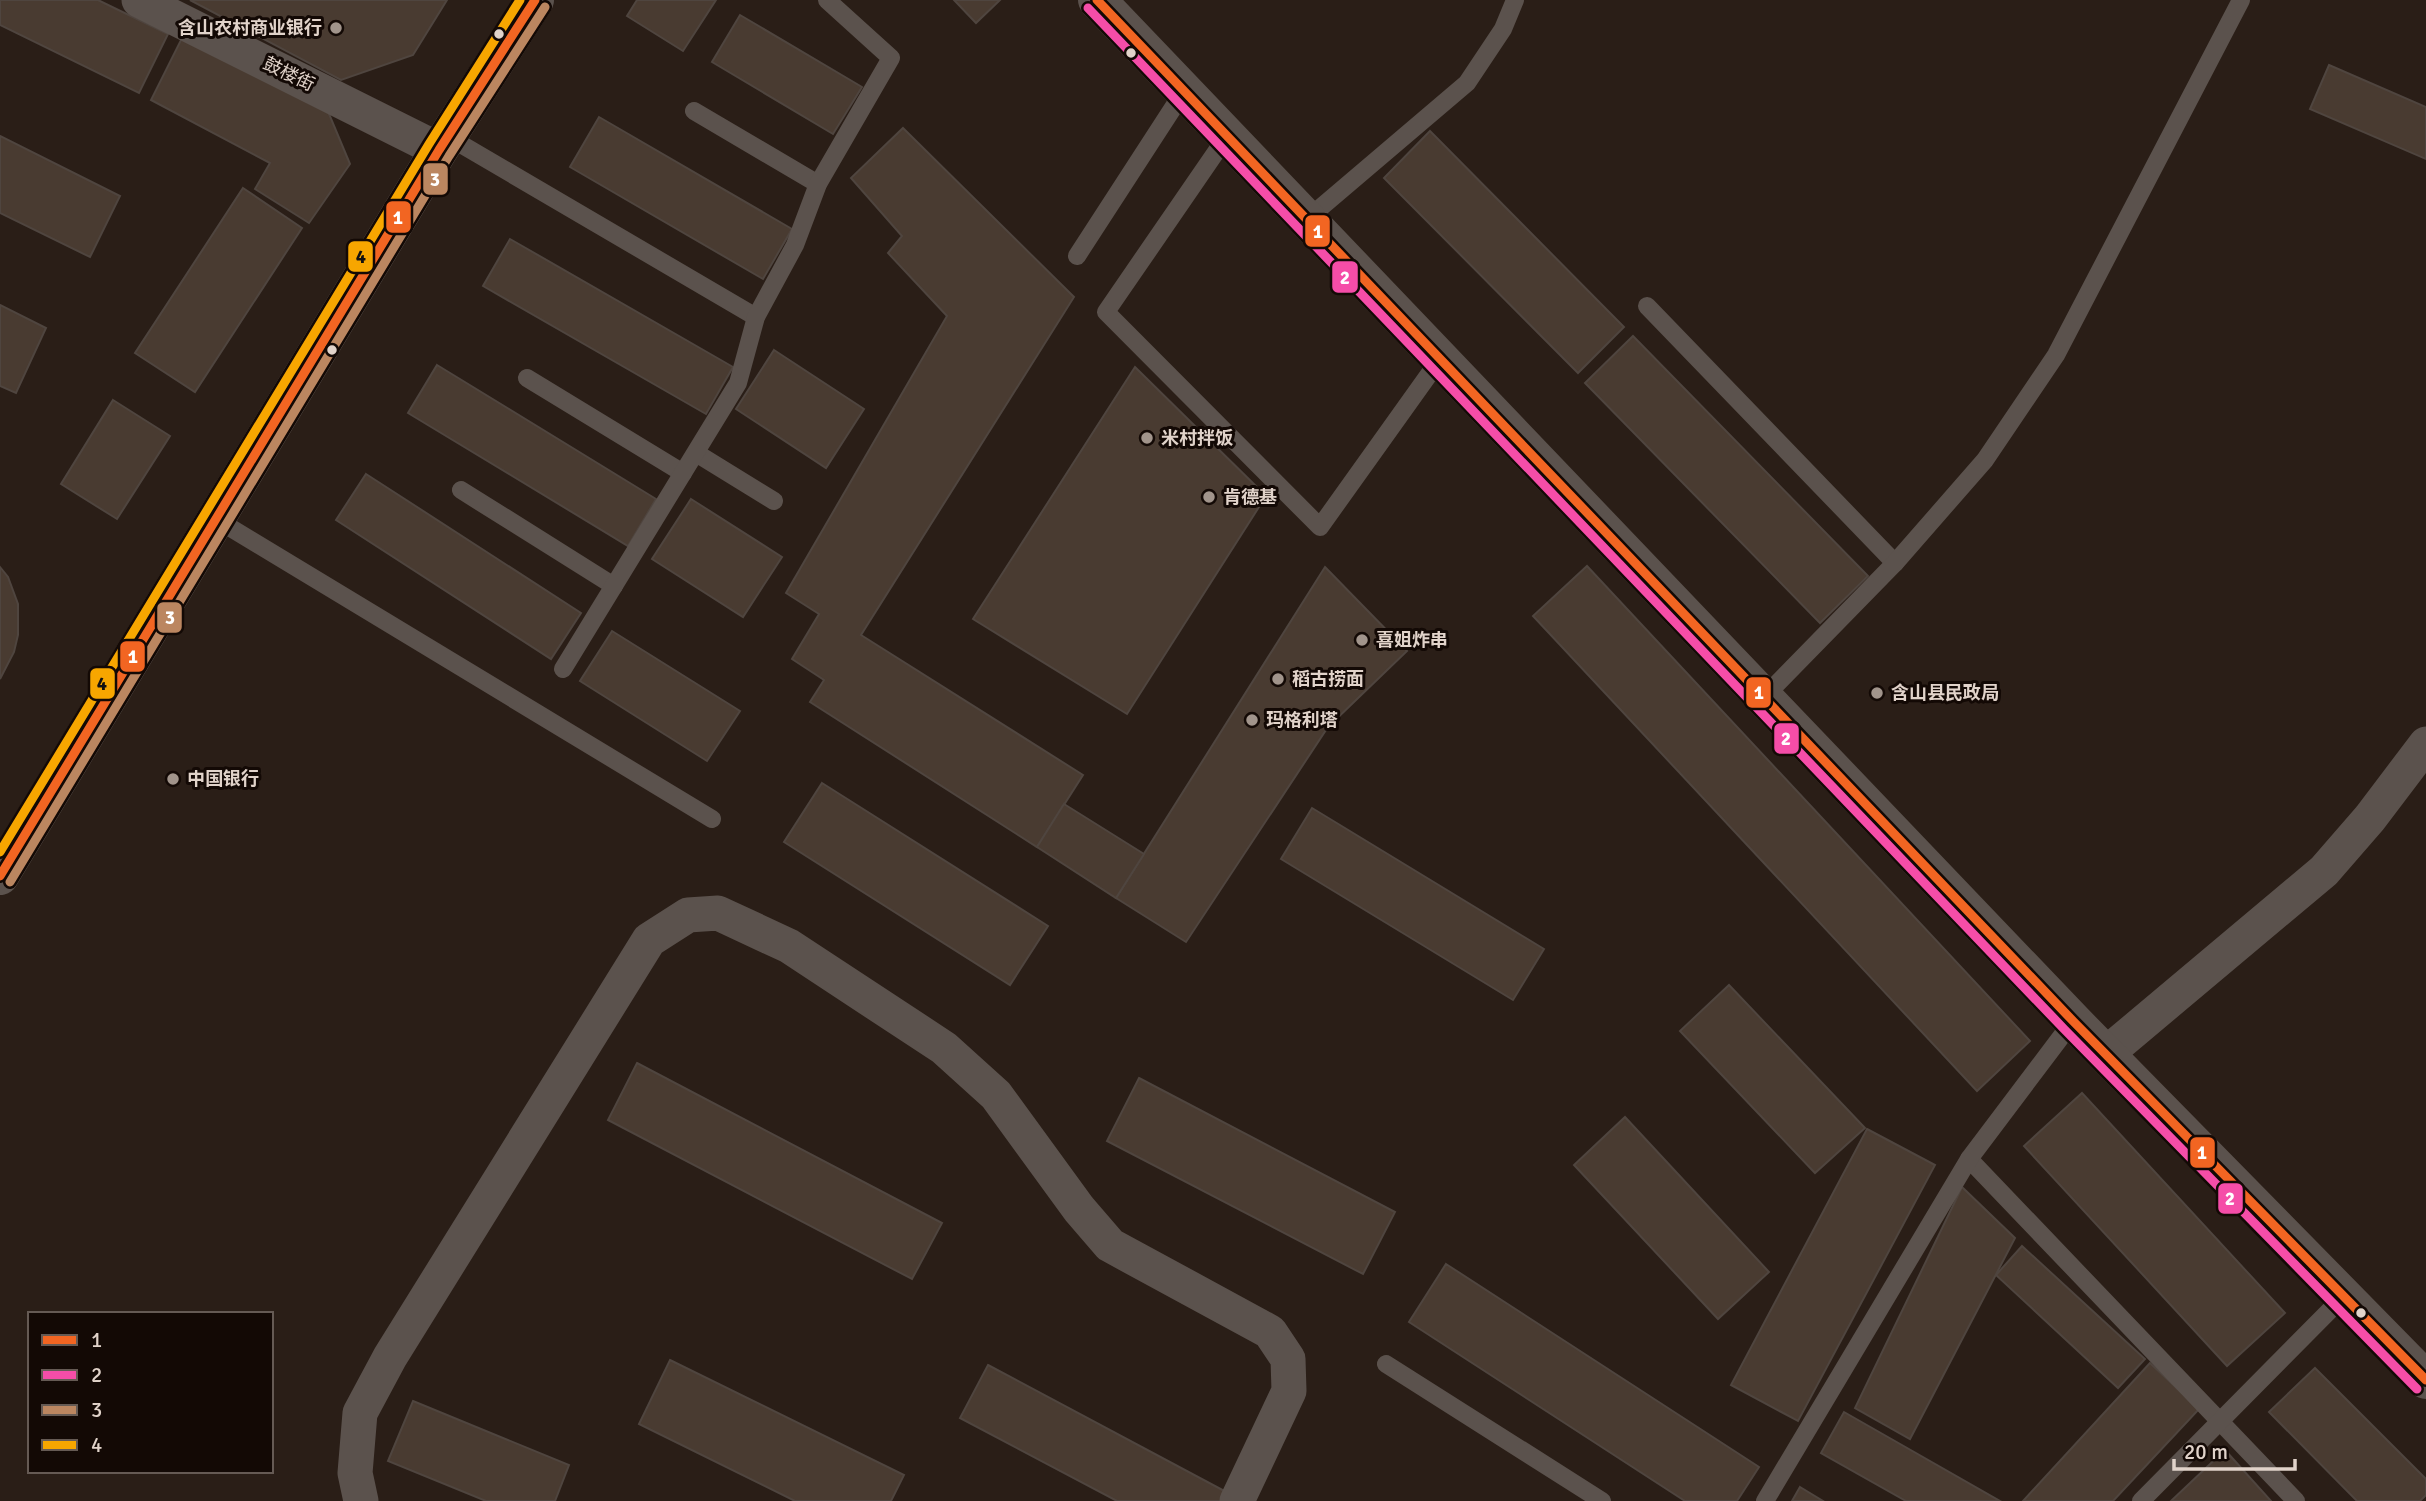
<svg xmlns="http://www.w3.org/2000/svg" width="2426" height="1501" font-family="Signika,'Noto Sans SC',sans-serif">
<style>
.building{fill:#493b31;stroke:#4f453f;stroke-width:2}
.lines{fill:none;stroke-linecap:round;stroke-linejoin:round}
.service{stroke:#5b524d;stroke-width:18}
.minor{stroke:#5b524d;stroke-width:35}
.secondary{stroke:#5b524d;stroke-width:38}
.bus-1-casing{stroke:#130905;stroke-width:14}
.bus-2-casing{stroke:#130905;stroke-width:14}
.bus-3-casing{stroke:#130905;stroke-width:14}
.bus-4-casing{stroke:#130905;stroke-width:14}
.bus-1{stroke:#f26522;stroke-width:9}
.bus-2{stroke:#f54da8;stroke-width:9}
.bus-3{stroke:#bb8660;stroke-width:9}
.bus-4{stroke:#f7a600;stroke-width:9}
.poi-dot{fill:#a1948b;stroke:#130905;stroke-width:2.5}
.bus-dot{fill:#e1d3ca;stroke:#130905;stroke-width:2.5}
.labels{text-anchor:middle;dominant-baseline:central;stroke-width:6;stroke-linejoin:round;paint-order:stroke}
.poi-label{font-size:18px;font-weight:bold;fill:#e1d3ca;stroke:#130905;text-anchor:start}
.street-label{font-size:18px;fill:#e1d3ca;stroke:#130905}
.line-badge{stroke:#130905;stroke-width:2.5}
.badge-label{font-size:19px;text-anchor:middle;font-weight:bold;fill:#fff}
.pale-badge-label{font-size:19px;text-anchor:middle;font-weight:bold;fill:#111}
</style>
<rect width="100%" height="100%" fill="#2a1e17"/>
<g class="building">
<path d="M0 0H98L168 34 139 93 0 25Z"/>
<path d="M190 0H447L413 55 341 80Z"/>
<path d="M637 0H716L683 51 627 16Z"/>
<path d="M954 0H1000L976 23Z"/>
<path d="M740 15 862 87 833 134 712 62Z"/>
<path d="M182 38 327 109 350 164 309 223 255 189 270 163 151 100Z"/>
<path d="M2329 65 2426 107V159L2310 109Z"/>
<path d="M599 117 792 229 763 279 570 167Z"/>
<path d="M903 128 1074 297 861 635 1083 775 1037 847 810 702 824 680 792 659 819 614 786 593 947 316 888 253 902 236 851 178Z"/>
<path d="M1430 131 1624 327 1578 373 1384 178Z"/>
<path d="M0 136 120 196 90 257 0 213Z"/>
<path d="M243 188 302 228 195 392 135 353Z"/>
<path d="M510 239 733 367 706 414 483 286Z"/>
<path d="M0 305 46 328 16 393 0 386Z"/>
<path d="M1633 336 1868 576 1820 623 1585 383Z"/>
<path d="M774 350 864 409 826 468 736 409Z"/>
<path d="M437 365 656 499 628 546 408 413Z"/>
<path d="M1135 367 1266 496 1127 714 973 619Z"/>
<path d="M113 400 170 436 117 519 61 484Z"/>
<path d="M366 474 581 613 551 659 336 520Z"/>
<path d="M691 499 782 557 743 617 652 559Z"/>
<path d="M1587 566 2030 1041 1977 1091 1533 616Z"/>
<path d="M0 567 8 577 18 604V635L14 652 0 679Z"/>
<path d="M1325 567 1407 651 1328 727 1186 942 1116 898Z"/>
<path d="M612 631 740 711 707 761 580 681Z"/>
<path d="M822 783 1048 926 1010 985 784 842Z"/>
<path d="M1064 804 1144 854 1116 898 1037 847Z"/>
<path d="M1312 808 1544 949 1513 1000 1281 859Z"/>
<path d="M1729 985 1865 1128 1815 1173 1680 1031Z"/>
<path d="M637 1063 942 1223 912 1279 608 1120Z"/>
<path d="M1139 1078 1395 1212 1363 1274 1107 1141Z"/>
<path d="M2082 1093 2285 1313 2227 1366 2024 1146Z"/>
<path d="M1625 1117 1769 1272 1718 1319 1574 1165Z"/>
<path d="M1867 1129 1935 1165 1798 1421 1731 1385Z"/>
<path d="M1962 1187 2015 1238 1910 1439 1855 1408Z"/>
<path d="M2022 1246 2145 1359 2118 1388 1996 1275Z"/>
<path d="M1446 1264 1759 1467 1737 1501H1685L1409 1322Z"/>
<path d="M670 1360 904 1475 891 1501H795L639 1424Z"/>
<path d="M2150 1363 2199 1409 2113 1501H2023Z"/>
<path d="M988 1365 1230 1494 1226 1501H1117L960 1418Z"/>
<path d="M2315 1368 2426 1479V1495L2420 1501H2357L2269 1412Z"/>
<path d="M413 1401 569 1465 555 1501H486L388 1461Z"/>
<path d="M1844 1412 2000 1501H1906L1821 1453Z"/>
<path d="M2225 1450 2271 1501H2171Z"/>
<path d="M1800 1487 1823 1501H1792Z"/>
</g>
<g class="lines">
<g class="service">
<path d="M694 111 818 184"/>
<path d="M447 136 756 317"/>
<path d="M1227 136 1106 312 1320 527 1440 359"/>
<path d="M1306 220 1467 83 1503 29 1515 0"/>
<path d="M1077 256 1184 91"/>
<path d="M1647 306 1895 563"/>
<path d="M527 378 683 473"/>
<path d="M696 453 774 501"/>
<path d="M461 490 614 586"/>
<path d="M216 519 712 819"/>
<path d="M563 669 738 383 756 317 795 245 818 184 891 58 827 0"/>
<path d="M1764 697 1895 563 1985 460 2056 355 2241 0"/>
<path d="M1969 1159 2296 1501"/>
<path d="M1386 1364 1602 1501"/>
<path d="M1765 1501 1969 1159 2073 1021"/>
<path d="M2141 1501 2344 1296"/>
</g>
<g class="minor">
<path d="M139 0 439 150"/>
<path d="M2106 1054 2324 871 2370 818 2426 744"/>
<path d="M361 1501 355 1473 360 1413 390 1357 649 940 688 915 718 913 789 946 944 1048 996 1095 1079 1209 1110 1245 1270 1332 1288 1359 1289 1391 1237 1501"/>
</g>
<g class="secondary">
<path d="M1097 0 2073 1021 2426 1380"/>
<path d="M0 876 439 150 535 0"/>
</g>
<defs>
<g id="bus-1">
<path d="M1097 0 2073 1021 2426 1380"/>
<path d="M0 876 439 150 535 0"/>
</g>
<path id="bus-2" d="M1088 8 2064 1029 2417 1389"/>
<path id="bus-3" d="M10 882 449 156 545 7"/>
<path id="bus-4" d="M0 852 429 144 520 0"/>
</defs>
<use href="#bus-1" class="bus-1-casing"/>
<use href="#bus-2" class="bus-2-casing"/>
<use href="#bus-3" class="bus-3-casing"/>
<use href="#bus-4" class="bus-4-casing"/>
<use href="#bus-1" class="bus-1"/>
<use href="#bus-2" class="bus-2"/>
<use href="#bus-3" class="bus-3"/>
<use href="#bus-4" class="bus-4"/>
</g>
<g class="poi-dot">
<circle cx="336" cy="28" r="7"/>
<circle cx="1147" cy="438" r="7"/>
<circle cx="1209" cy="497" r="7"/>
<circle cx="1362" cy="640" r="7"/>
<circle cx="1278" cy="679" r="7"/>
<circle cx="1877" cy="693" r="7"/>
<circle cx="1252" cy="720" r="7"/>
<circle cx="173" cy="779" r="7"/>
</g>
<g class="bus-dot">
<circle cx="499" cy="34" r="6"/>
<circle cx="1131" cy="53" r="6"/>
<circle cx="332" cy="350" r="6"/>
<circle cx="2361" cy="1313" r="6"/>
</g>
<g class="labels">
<g class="poi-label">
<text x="322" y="28" text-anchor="end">含山农村商业银行</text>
<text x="1161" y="438">米村拌饭</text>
<text x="1223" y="497">肯德基</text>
<text x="1376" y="640">喜姐炸串</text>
<text x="1292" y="679">稻古捞面</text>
<text x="1891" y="693">含山县民政局</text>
<text x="1266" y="720">玛格利塔</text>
<text x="187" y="779">中国银行</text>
</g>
<g class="street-label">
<text transform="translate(289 74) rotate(26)">鼓楼街</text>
</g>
</g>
<g class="line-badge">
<rect x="422" y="162" width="27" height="34" rx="7" fill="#bb8660"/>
<rect x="385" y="200" width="27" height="34" rx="7" fill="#f26522"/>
<rect x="1304" y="214" width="27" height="34" rx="7" fill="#f26522"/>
<rect x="347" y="240" width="27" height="33" rx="7" fill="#f7a600"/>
<rect x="1331" y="260" width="28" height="34" rx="7" fill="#f54da8"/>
<rect x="156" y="601" width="27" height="33" rx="7" fill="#bb8660"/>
<rect x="119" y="640" width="27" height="33" rx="7" fill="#f26522"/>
<rect x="89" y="667" width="27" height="33" rx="7" fill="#f7a600"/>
<rect x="1745" y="676" width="27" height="33" rx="7" fill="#f26522"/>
<rect x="1773" y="722" width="27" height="33" rx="7" fill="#f54da8"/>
<rect x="2189" y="1136" width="27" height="33" rx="7" fill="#f26522"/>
<rect x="2217" y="1182" width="27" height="33" rx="7" fill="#f54da8"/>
</g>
<g class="badge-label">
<text x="435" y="186">3</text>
<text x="398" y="224">1</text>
<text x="1318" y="238">1</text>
<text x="1345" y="284">2</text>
<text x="170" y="624">3</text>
<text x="133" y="663">1</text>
<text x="1759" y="699">1</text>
<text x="1786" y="745">2</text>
<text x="2202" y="1159">1</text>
<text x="2230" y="1205">2</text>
</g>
<g class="pale-badge-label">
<text x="361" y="263">4</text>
<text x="102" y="690">4</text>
</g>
<rect x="28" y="1312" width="245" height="161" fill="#130905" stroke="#655a54" stroke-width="2"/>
<rect x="42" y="1335" width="35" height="10" fill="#f26522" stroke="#655a54" stroke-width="2"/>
<text x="91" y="1347" font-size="21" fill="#e1d3ca">1</text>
<rect x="42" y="1370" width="35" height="10" fill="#f54da8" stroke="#655a54" stroke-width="2"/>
<text x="91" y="1382" font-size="21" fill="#e1d3ca">2</text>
<rect x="42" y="1405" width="35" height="10" fill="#bb8660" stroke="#655a54" stroke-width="2"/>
<text x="91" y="1417" font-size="21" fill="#e1d3ca">3</text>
<rect x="42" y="1440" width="35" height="10" fill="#f7a600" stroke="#655a54" stroke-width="2"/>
<text x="91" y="1452" font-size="21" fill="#e1d3ca">4</text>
<path d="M2174 1459v10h121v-10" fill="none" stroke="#e1d3ca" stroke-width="3.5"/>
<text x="2184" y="1459" font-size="21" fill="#e1d3ca" stroke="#130905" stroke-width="5" paint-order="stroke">20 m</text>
</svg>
